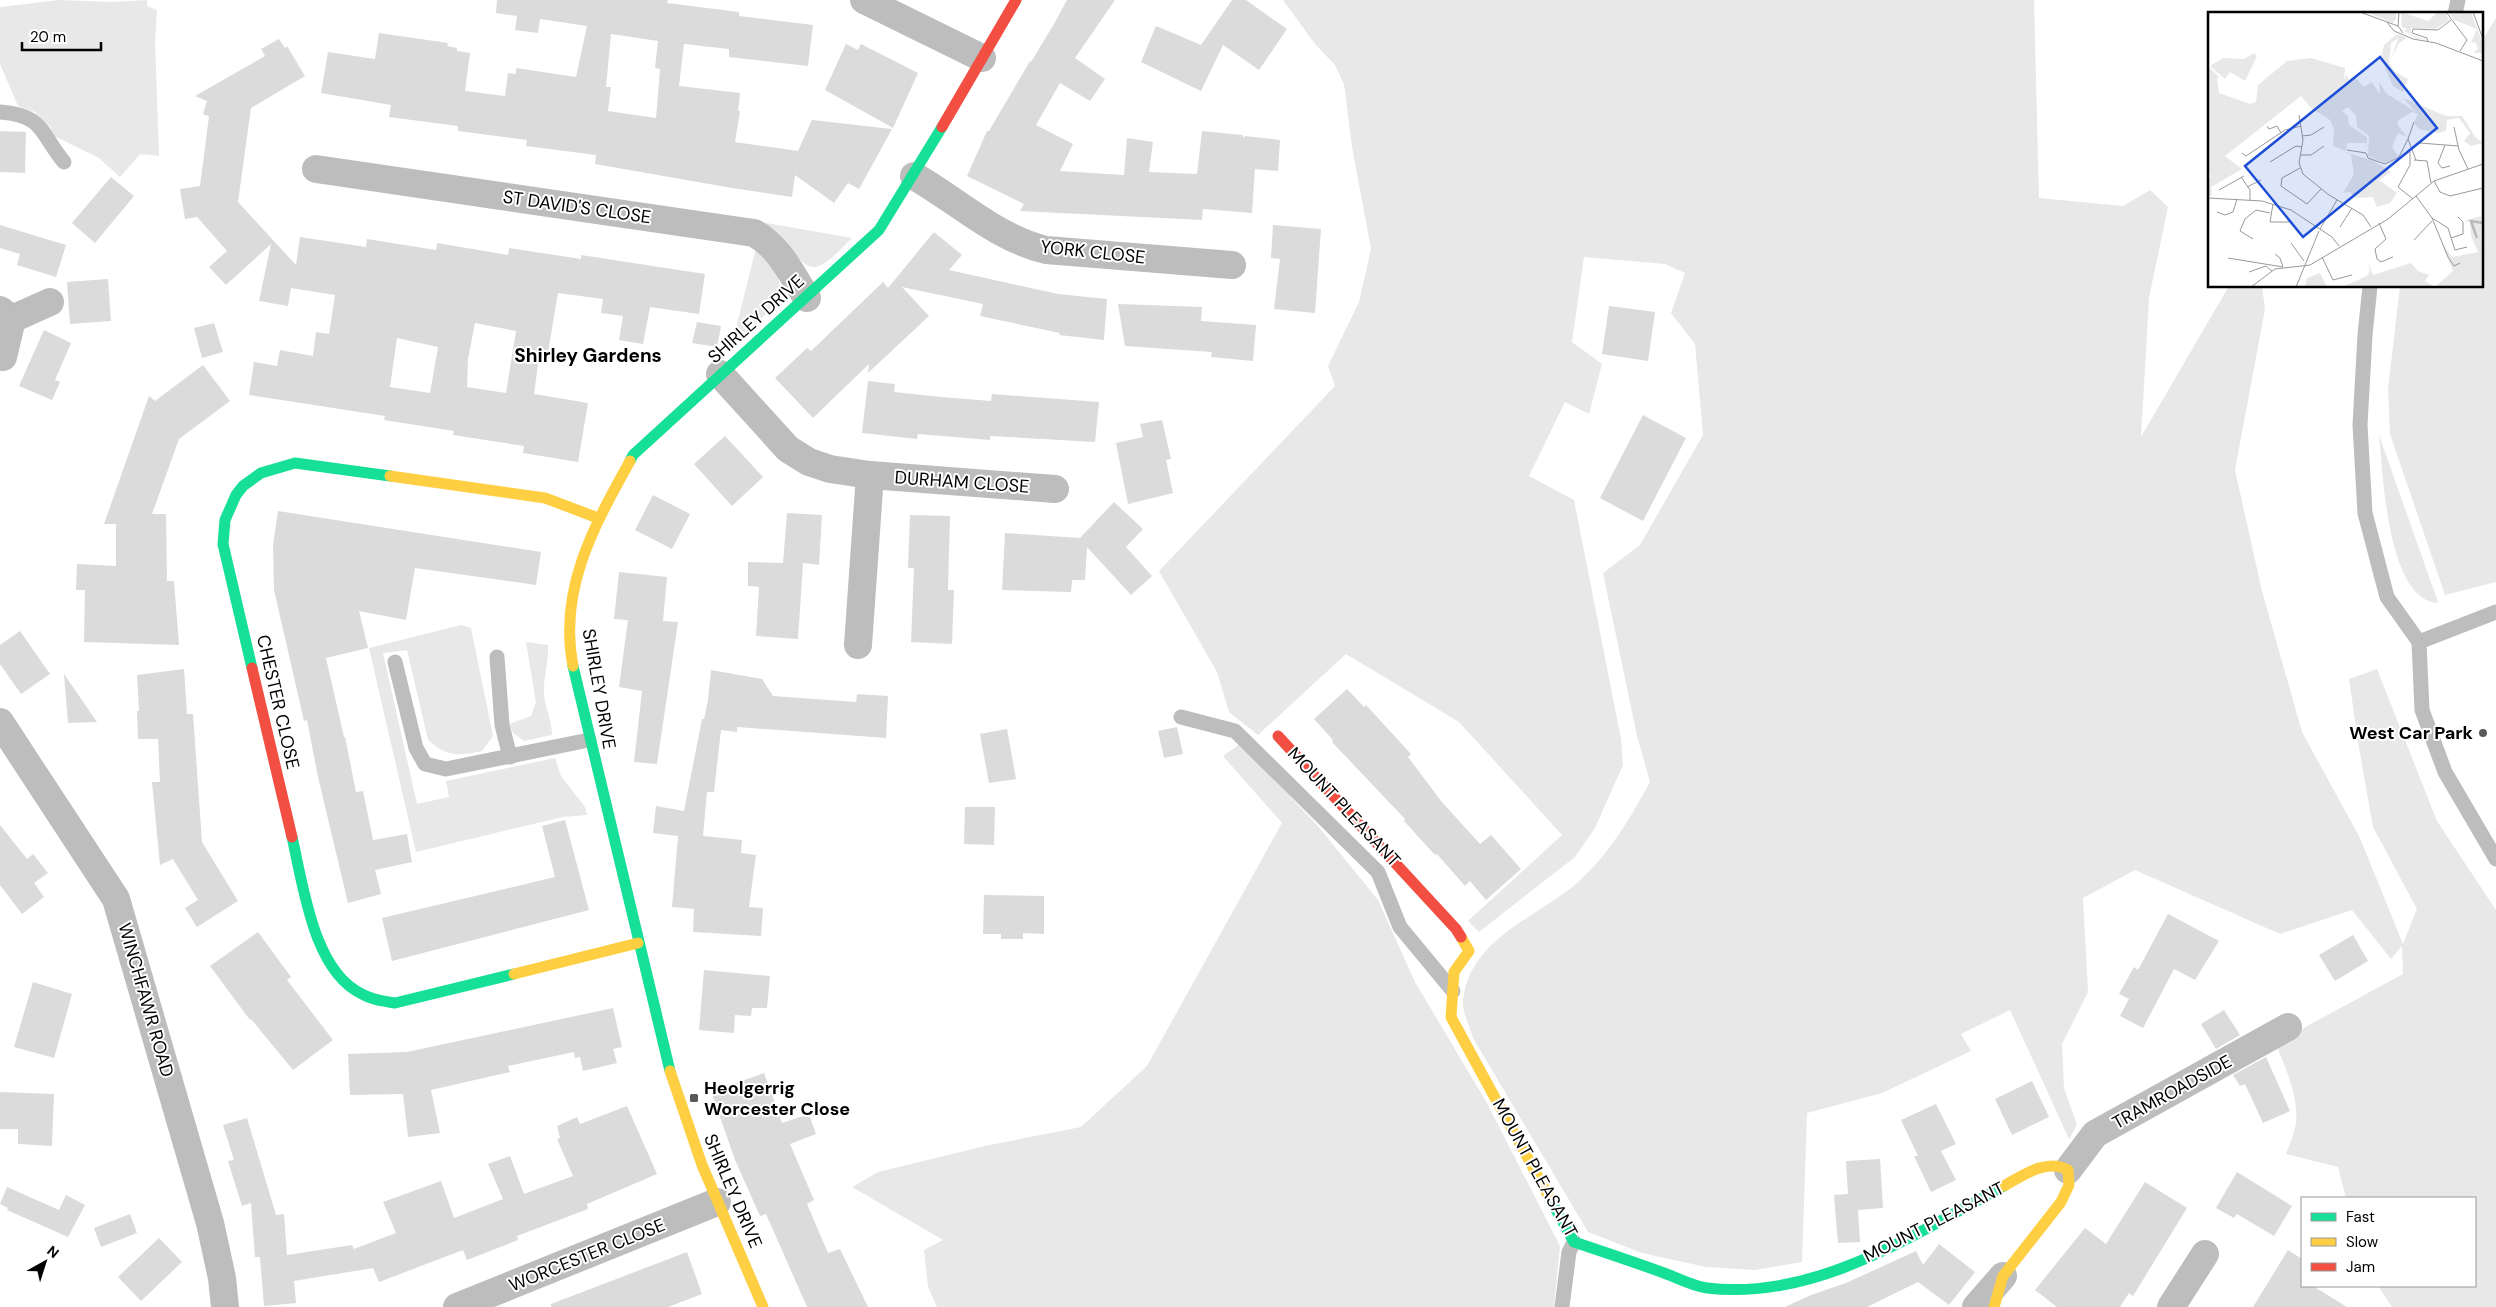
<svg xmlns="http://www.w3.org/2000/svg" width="2496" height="1307" font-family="'DM Sans',sans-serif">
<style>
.green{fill:#e8e8e8}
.building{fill:#dbdbdb;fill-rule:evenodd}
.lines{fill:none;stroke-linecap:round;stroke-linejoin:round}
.lane{stroke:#bdbdbd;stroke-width:15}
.street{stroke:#bdbdbd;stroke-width:28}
.fast{stroke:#16e098;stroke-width:11}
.slow{stroke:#ffcf43;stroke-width:11}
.jam{stroke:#f24e42;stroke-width:11}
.poi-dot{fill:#595959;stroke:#fff;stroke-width:2}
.labels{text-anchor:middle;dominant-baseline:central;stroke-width:4;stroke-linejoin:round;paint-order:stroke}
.street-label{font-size:18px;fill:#000;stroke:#fff}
.poi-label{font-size:18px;font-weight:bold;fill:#000;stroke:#fff;text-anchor:end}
.neighbourhood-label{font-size:19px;font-weight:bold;fill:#000;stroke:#fff}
.inset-river{fill:none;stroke:#bababa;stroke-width:2.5}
.inset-road{fill:none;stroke:#999;stroke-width:1}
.view{fill:#1d4ed8;fill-opacity:0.15;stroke:#1d4ed8;stroke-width:2.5}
.inset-edge{fill:none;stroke:#000;stroke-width:2.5}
</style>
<rect width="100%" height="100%" fill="#fff"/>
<g class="green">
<path d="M59 0 112 2 147 0V6L157 10 155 42 159 156 140 154 120 177 99 158 54 136 50 127 35 112 18 106 0 64V7Z"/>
<path d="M1283 0H2034L2039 198 2123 206 2150 190 2168 207 2149 298 2141 437 2229 286H2262L2265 309 2235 470 2262 591 2302 732 2360 838 2403 944 2417 909 2373 827 2359 748 2349 679 2377 669 2437 821 2496 910V1307H2392L2378 1286H2475V1198H2346L2338 1167 2286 1154C2289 1146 2293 1137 2295 1128 2301 1102 2286 1070 2277 1046L2307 1026 2403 974 2402 946 2391 959 2352 910 2280 934 2135 870 2083 898 2088 992 2062 1044 2064 1088 2077 1125 2069 1139 2010 1010 1961 1034 1971 1051 1882 1093 1807 1113 1802 1262 1755 1270 1706 1267 1642 1253 1588 1232 1473 1038C1470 1027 1462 1012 1463 1001 1469 939 1536 918 1577 883 1608 856 1631 817 1650 782L1637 736 1603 573 1640 545 1703 435 1695 344 1671 313 1685 273 1665 264 1584 257 1572 342 1602 364 1589 414 1565 402 1529 476 1574 500 1621 739 1623 765 1595 828 1575 857 1479 932 1468 921 1562 835 1459 722 1346 654 1258 735 1229 712 1217 672 1159 571 1335 386 1328 366 1359 302 1371 249 1352 147 1344 84 1335 65 1315 44Z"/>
<path d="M2496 18V582L2445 595 2390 434 2388 389 2400 286H2482V41Z"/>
<path d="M760 222 852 238C844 246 836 255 826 262 805 279 793 248 782 237 776 229 769 226 760 222Z"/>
<path d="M756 248C762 255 771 264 776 272 791 301 750 329 732 344Z"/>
<path d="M2379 435 2438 602V603C2387 600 2383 473 2379 435Z"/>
<path d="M461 625 471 628 493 736 482 751C458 756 447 757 428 740L407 650 383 653 417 804 449 797 446 781 555 758 561 776 585 807 587 815 563 817 416 852 369 648Z"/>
<path d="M526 642 548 645C549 660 544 674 544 689 543 704 552 719 552 735L524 741 513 733 509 724 531 716 536 702Z"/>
<path d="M1240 744 1318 826 1378 900 1415 982 1487 1103 1560 1246 1554 1307H937L928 1287 924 1250 943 1240 852 1187 878 1172 985 1146 1081 1127 1147 1066 1282 823 1223 756Z"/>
</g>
<g class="building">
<path d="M497 0H668L667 3 739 12V16L813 25 808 66 729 57V49L684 44 679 86 740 93 738 111H740L735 142 798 151 812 120 892 129 859 189 848 183 834 203 795 175 792 197 732 188 595 164 596 155 526 146 527 140 458 131V126L389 117 391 105 321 93 328 52 375 59 379 33 448 43 447 46 457 48V51L470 53 465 91 505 96 508 73 516 74V68L576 77 587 26 540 19 538 33 515 30 517 16 496 13ZM611 34 658 41 655 68 660 69 656 118 608 111 611 87H606Z"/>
<path d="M1067 0H1115L1075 58 1105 79 1090 101 1060 83 1036 125 1073 144 1060 171 1124 175 1127 138 1153 142 1149 172 1197 174 1202 131 1242 135 1244 138 1245 136 1280 140 1278 171 1255 169 1252 213 1203 209 1202 220 1020 211 1024 204 967 176 987 131H989L1030 61 1031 62 1054 24Z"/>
<path d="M1232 0H1246L1287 29 1259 70 1223 45 1201 91 1141 62 1156 26 1201 45Z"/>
<path d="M279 39 285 48 287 46 305 76 251 108 238 202 296 265 300 237 366 247 367 239 436 250 437 243 508 255 509 248 581 259V255L705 274 699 314 650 307 643 344 619 340 623 316 601 313 603 299 558 293 548 352 540 350 534 394 588 403 578 462 523 453 524 446 453 435 454 431 384 420 385 416 249 395 254 362 277 366 280 350 313 356 316 332 329 334 335 295 291 288 288 306 259 301 271 244 226 285 209 267 227 251 197 217 185 219 180 189 200 186 209 116 203 114 207 101 195 96 265 56 261 49ZM475 323 516 331 506 393 467 387 468 359ZM397 338 438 347 430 393 390 387Z"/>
<path d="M846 44 858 50 861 44 918 73 893 128 825 90Z"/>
<path d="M0 131 26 132 25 173 0 172Z"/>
<path d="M111 177 134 196 95 243 72 223Z"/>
<path d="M0 225 66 245 56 277 17 265 20 254 0 248Z"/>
<path d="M1273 225 1321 229 1315 313 1274 309 1280 259 1271 258Z"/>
<path d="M934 232 962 255 949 270 1058 294 1107 299 1104 340 1059 335 1060 333 980 316 983 304 902 287 929 316 868 373 869 364 813 418 775 378 807 348 811 351 883 282 888 288Z"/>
<path d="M108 279 111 321 70 324 67 282Z"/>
<path d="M1118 304 1202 307 1201 321 1256 325 1253 361 1211 357 1212 352 1125 346Z"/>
<path d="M1609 306 1655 312 1648 361 1602 354Z"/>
<path d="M697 322 721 326 717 347 692 343Z"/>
<path d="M214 323 223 352 202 358 194 328Z"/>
<path d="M44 330 71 343 55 380 60 382 52 400 19 386Z"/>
<path d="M203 365 230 401 179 439 152 514H166L167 581H174L179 645 84 642 85 590H76L77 564 116 566V524H104L149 396 155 401Z"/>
<path d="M868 381 895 384 894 392 941 397 991 401 992 394 1099 402 1095 442 990 436V440L918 434 917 439 862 433Z"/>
<path d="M1643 415 1686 438 1643 521 1600 498Z"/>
<path d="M1162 420 1171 459 1166 460 1173 493 1128 504 1116 443 1143 437 1140 424Z"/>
<path d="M725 436 763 477 732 506 694 464Z"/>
<path d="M653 495 690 514 672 549 635 530Z"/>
<path d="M1114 502 1143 529 1126 547 1152 576 1131 595 1087 547 1085 580H1072L1071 592 1002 590 1005 533 1080 538Z"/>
<path d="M278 511 541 552 536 585 415 568 406 620 359 611 368 648 326 658 344 737H345L356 792 363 791 373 840 407 834 412 862 375 870 381 894 348 903 318 777 307 720 304 721 274 590 273 545Z"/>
<path d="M787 513 822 515 819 565 803 563 798 639 756 636 759 587 748 586V562L783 563Z"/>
<path d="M910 515 950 516 948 590H954L952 644 911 642 914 568H908Z"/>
<path d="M619 572 667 577 663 621 678 622 657 764 634 762 642 691 619 687 628 620 614 619Z"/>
<path d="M20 631 50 674 21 694 0 664V645Z"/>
<path d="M184 669 187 714H193L202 842 238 901 197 927 185 908 198 900 173 859 160 865 152 782H160L158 739H138L137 711H139L137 675Z"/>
<path d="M711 670 762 679 773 696 856 702 857 694 888 696 886 738 737 727V732L721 730 714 792H707L703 836 742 840 741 853 756 855 749 907 763 908 761 936 693 932 694 909 672 907 678 836 653 833 656 806 684 811 702 719H704L708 700Z"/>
<path d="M64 674 97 722 68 723Z"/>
<path d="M1347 689 1364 707 1366 705 1411 754 1408 757 1441 801 1480 844 1491 835 1521 869 1486 900 1470 881 1465 886 1437 854 1435 855 1404 821 1405 819 1332 742 1333 740 1314 719Z"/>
<path d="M1177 727 1183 754 1164 758 1158 731Z"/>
<path d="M1007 729 1016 779 989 783 980 734Z"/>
<path d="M965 807H995L994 845 964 844Z"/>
<path d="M565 820 589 910 392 961 382 918 555 877 542 826Z"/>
<path d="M0 825 27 859 33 854 48 873 34 883 44 897 22 914 0 885Z"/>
<path d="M984 895 1044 896V934L1023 933V939H1001V934H983Z"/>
<path d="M2168 914 2219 941 2195 980 2174 969 2143 1028 2120 1016 2129 999 2119 994 2134 967 2138 970Z"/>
<path d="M258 932 291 977 287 980 333 1040 293 1070 251 1019 250 1020 210 966Z"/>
<path d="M2353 935 2368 961 2335 981 2319 955Z"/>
<path d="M704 970 770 976 767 1008H752L751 1016 735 1015 734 1033 699 1030Z"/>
<path d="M33 982 72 994 54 1058 14 1047Z"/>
<path d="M613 1008 622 1047 613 1049 617 1063 583 1071 580 1057 575 1058 574 1052 508 1066 510 1072 431 1090 440 1133 408 1137 403 1094 350 1095 348 1054 407 1052Z"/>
<path d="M2224 1010 2240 1035 2216 1049 2201 1024Z"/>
<path d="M2266 1057 2290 1111 2263 1123 2245 1084 2240 1086 2233 1075Z"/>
<path d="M764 1073 782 1123 809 1114 816 1134 790 1144 814 1200 807 1204 828 1253 840 1249 868 1307H807L766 1214 760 1216 735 1160 712 1094H715L714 1091Z"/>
<path d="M2032 1081 2049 1117 2012 1135 1995 1099Z"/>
<path d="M0 1092 54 1094 52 1146 18 1144V1129H0Z"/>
<path d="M1936 1104 1956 1144 1941 1151 1956 1180 1931 1192 1914 1156H1918L1901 1120Z"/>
<path d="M627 1106 657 1174 587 1204 588 1209 517 1236 518 1240 467 1260 463 1250 379 1282 373 1268 294 1281 296 1303 264 1306 260 1257H255L251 1203 242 1206 228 1161 234 1160 223 1125 247 1118 276 1215 284 1214 287 1255 352 1245 354 1249 396 1233 383 1202 441 1181 454 1218 503 1199 488 1164 510 1156 524 1194 573 1176 557 1139 560 1138 557 1126 577 1117 580 1124Z"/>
<path d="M1880 1159 1883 1208 1858 1210 1860 1242 1838 1243 1834 1195 1848 1194 1846 1161Z"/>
<path d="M2237 1172 2292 1206 2274 1236 2237 1214 2234 1218 2216 1208Z"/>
<path d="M2145 1182 2187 1208 2133 1296 2129 1293 2120 1307H2057L2035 1290 2085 1228 2106 1244Z"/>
<path d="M7 1187 59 1210 66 1195 85 1205 68 1237 7 1210 8 1208 0 1204Z"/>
<path d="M130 1214 137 1233 101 1247 94 1228Z"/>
<path d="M159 1238 182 1262 141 1301 118 1277Z"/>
<path d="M1939 1244 1975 1272 1949 1305 1918 1282 1867 1307H1785L1811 1295 1846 1283 1916 1251 1923 1265Z"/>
<path d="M2288 1250 2302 1259V1286H2313L2347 1307H2253Z"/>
<path d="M687 1252 702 1294 668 1307H551V1304Z"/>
</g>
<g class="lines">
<g class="lane">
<path d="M2455 14 2458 0"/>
<path d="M0 112C44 115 40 133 64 162"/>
<path d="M2370 286 2365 335 2360 425 2365 513 2387 597 2419 642 2422 710 2445 772 2496 859"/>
<path d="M2419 642 2496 612"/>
<path d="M497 657 502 725 510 757"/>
<path d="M395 662 416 748 425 764 446 769 589 740"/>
<path d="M1181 717 1235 731 1378 872 1400 927 1453 991"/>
<path d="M1562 1307 1569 1252 1574 1242"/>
</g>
<g class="street">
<path d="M864 0 982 58"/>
<path d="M316 169 754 233C779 246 792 275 807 298"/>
<path d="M914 176C958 201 996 238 1046 250L1232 265"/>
<path d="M0 310 12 319 50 302"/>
<path d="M3 357 12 319"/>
<path d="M720 374 788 449 809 462 830 469 870 475 1055 489"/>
<path d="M858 645 870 475"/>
<path d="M0 722 116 899 210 1223 222 1278 225 1307"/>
<path d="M2068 1170 2095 1134 2288 1027"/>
<path d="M457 1307 717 1202"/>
<path d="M1976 1307 2003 1276"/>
<path d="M2171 1307 2205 1254"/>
</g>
<g class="fast">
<path d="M630 461 633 455 879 230 942 127"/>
<path d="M573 666 670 1071"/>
<path d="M252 668 223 544 225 520 236 495 243 486 261 473 295 463 390 476"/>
<path d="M292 837C303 884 313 971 362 994 372 1000 383 1001 395 1003L514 974"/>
<path d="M1549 1197 1574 1242C1604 1252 1634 1262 1664 1273 1678 1278 1692 1286 1707 1288 1815 1301 1913 1235 2004 1186"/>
</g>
<g class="slow">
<path d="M390 476 545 498 598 518"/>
<path d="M573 666C558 590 594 526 630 461"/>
<path d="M1461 937 1469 951 1454 972 1451 1017 1549 1197"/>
<path d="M514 974 638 943"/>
<path d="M670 1071 702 1165 763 1307"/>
<path d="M1994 1307 2003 1276 2061 1202 2069 1185 2068 1170C2047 1158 2023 1175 2004 1186"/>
</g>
<g class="jam">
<path d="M942 127 1016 0"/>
<path d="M252 668 292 837"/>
<path d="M1278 736 1456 929 1461 937"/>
</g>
</g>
<g class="poi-dot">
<circle cx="2483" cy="733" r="5"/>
<rect x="689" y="1093" width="10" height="10" rx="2.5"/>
</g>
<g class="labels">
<g class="street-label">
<text transform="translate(577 207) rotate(8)">ST DAVID'S CLOSE</text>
<text transform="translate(1093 252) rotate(6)">YORK CLOSE</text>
<text transform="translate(756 319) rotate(-42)">SHIRLEY DRIVE</text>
<text transform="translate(962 482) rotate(4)">DURHAM CLOSE</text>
<text transform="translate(599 689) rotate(80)">SHIRLEY DRIVE</text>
<text transform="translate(278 702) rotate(77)">CHESTER CLOSE</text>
<text transform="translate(1344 807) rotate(47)">MOUNT PLEASANT</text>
<text transform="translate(146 1000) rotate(74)">WINCHFAWR ROAD</text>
<text transform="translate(2172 1092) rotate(-29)">TRAMROADSIDE</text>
<text transform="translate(1535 1168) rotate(61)">MOUNT PLEASANT</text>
<text transform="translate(733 1191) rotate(67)">SHIRLEY DRIVE</text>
<text transform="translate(1934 1222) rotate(-27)">MOUNT PLEASANT</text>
<text transform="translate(587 1255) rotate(-22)">WORCESTER CLOSE</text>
</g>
<g class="poi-label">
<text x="2473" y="733">West Car Park</text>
<text x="704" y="1088" text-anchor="start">Heolgerrig<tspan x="704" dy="21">Worcester Close</tspan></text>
</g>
<g class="neighbourhood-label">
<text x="588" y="355">Shirley Gardens</text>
</g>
</g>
<g transform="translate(2208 12)">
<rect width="275" height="275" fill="#fff"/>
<path d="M159 0H188V7L185 11ZM193 0 220 9 230 0H237L241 8 228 17 203 16 202 22 218 28 208 26 195 18H200L194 15ZM240 0H263L275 32 274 41H265L270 37 268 31 263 30 269 17 246 8ZM189 22 199 26 191 31 184 45 190 26 183 31 181 51 187 60 200 67 195 80 185 74 173 46 176 33ZM46 41 49 44 37 69 22 60 17 67 2 54 15 46 36 47ZM103 46 137 56 136 68 138 62 141 68 146 64 156 75 164 70 172 83 171 70 179 82 208 100 195 86 238 104H254L268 126 275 131 263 134 256 129 262 121 251 106 239 108 238 119 230 121 211 117 206 111 210 102 204 100 191 108 189 112 199 125 190 121 184 135 190 144 177 151 160 144 161 124 149 115 148 103 140 95 134 99 140 104 141 113 159 125 158 140V131H139L138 139 125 134 126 117 122 108 103 96 93 84 17 144 34 157 3 175 4 183 0 185V167L3 165 0 157V54L12 66 9 65 11 81 42 92 48 90 50 73 79 49ZM137 140 166 149 183 160 171 168 189 181 182 191 169 195 165 185 148 186 142 180 135 181 146 162 143 143ZM273 204 275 275H134L159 264 162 258 159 247 165 263 203 251 210 259 221 263 217 269 227 275 245 259 233 230 244 245 270 240 263 224 262 210 256 209ZM112 261 119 275H97L99 266Z" fill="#e8e8e8"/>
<path class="inset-river" d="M269 226 263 209 275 211"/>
<path class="inset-road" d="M152 0 190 14M191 0 190 14 195 21M238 0 259 28 252 39M265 0 275 27M179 10 186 19 205 27 228 31 275 49M204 21 205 17 230 18 243 8M204 21 219 26 220 30M91 103 95 128 91 151 95 162 121 183 155 203 163 215M59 114 61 117 69 114 73 121M246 115 251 138 260 157M94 124 103 123 116 115M200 127 206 110M212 131 250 134M237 133 230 151 234 156 242 154M139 138 158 141 160 146 177 152 191 145 200 127 208 148M202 140V153L190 175 205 187M34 141 38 144 77 118 93 114M93 143H103L116 134M206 148 219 149 223 171M62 150 88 134 94 135M92 156 74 166 73 174 99 192 113 177M33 165 42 178V188M226 169 232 180 242 184 275 176M39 175 53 168M11 178 36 164M208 184 224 206 240 245 246 254 252 251M0 186 54 189 83 198 124 225 131 234M65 192 62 210H81M9 200 17 203 25 200 29 187M224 206 240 216 247 238 259 235M171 211 178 227 167 237 169 247 173 250 185 245M132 215 144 196M112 217 129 188M243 226 255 222V210L250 205M45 227 32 219 37 207 48 198 62 201M206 228 224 209M83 231 96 249M114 245 125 268 144 263M20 246 75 255 72 246 67 242M41 260 58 254 64 259M13 275H30M43 275 67 257 102 253 180 207 226 169 275 152M88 275 111 219"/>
<path class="view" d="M172 45 229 116 95 225 37 154Z"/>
<rect width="275" height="275" class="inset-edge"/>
</g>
<rect x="2301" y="1197" width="175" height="90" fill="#ffffff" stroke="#999999"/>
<rect x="2311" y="1213" width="25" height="8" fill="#16e098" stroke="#999999"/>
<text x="2346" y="1222" font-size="15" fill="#000000">Fast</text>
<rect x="2311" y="1238" width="25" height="8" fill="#ffcf43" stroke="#999999"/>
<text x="2346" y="1247" font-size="15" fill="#000000">Slow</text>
<rect x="2311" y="1263" width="25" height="8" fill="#f24e42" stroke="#999999"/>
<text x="2346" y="1272" font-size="15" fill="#000000">Jam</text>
<g transform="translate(45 1262) rotate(39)" stroke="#ffffff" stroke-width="4" paint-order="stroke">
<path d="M0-4L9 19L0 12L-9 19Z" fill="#000000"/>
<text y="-8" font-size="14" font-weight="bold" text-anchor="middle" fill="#000000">N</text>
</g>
<path d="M22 42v8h79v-8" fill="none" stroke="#000000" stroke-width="2.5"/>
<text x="30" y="42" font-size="15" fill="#000000" stroke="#ffffff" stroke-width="4" paint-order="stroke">20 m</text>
</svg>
